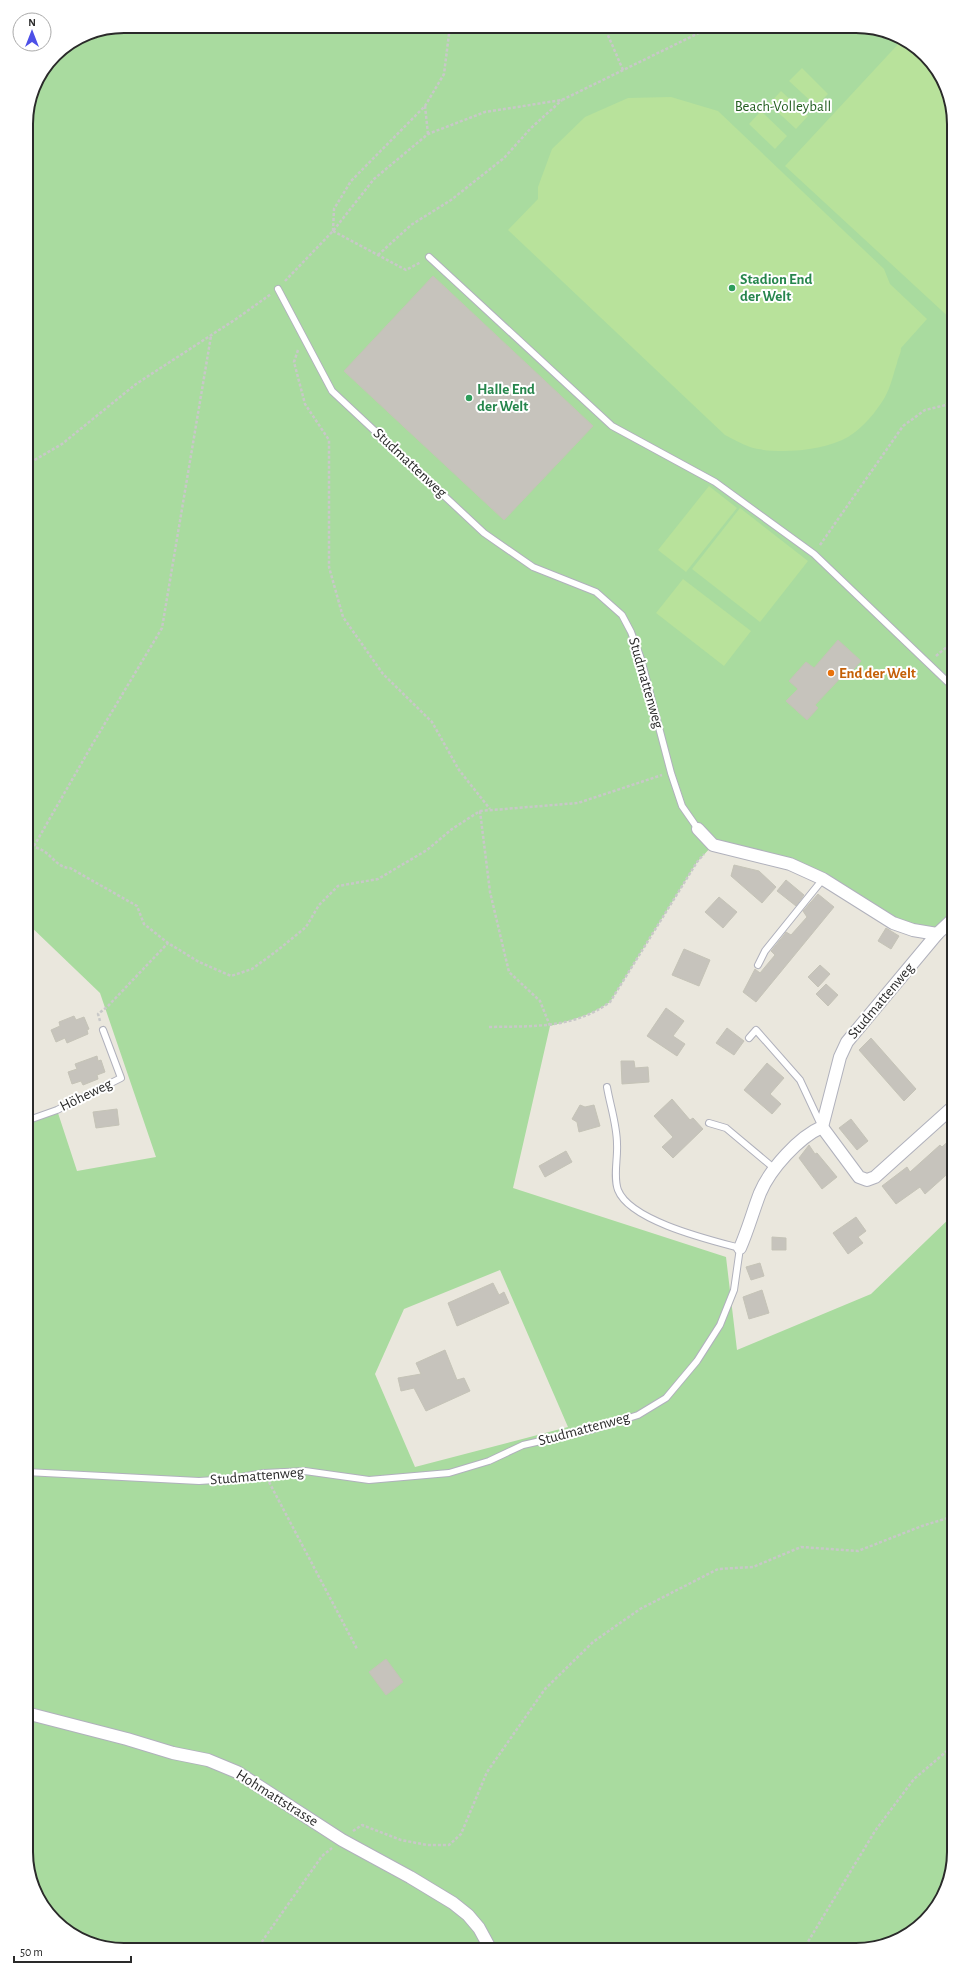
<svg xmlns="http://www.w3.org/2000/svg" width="980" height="1976" font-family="'Alegreya Sans',sans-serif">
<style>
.green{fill:#a9db9f;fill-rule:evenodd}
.pitch{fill:#b8e29b}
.building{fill:#c6c3bc;stroke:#c5c3b7}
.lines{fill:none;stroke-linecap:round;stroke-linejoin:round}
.service-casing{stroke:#b0b1bc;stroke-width:8}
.minor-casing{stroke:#b0b1bc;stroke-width:14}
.path{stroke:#c8c8c8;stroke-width:2.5;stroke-dasharray:3 2;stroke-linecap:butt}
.service{stroke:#fff;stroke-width:6}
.minor{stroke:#fff;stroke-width:12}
.leisure-dot{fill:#2e9e5b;stroke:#fff;stroke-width:1.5}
.food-dot{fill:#e8710a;stroke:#fff;stroke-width:1.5}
.labels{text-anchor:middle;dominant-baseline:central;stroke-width:4;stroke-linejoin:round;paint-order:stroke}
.park-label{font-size:15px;fill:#245f21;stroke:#fff}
.leisure-label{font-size:15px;font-weight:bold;fill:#27864d;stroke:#fff;text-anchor:start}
.street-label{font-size:15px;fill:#2a2a2a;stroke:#fff}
.food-label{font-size:15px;font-weight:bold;fill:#c56008;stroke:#fff;text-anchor:start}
.rim{fill:none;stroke:#2a2a2a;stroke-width:2}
</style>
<rect width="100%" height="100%" fill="#eae7dd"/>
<path class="green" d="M124 26H862L915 46 947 87 954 124V918L937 934 913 930 823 879 713 845 697 862 610 1002C592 1015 572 1020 550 1026L513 1188 726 1257 737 1350 871 1294 954 1214V1852L937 1906 893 1943 856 1950H118L70 1933 33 1889 26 1852V1121L57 1110 77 1171 156 1157 100 993 26 922V118L34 87 55 55 87 33ZM500 1270 568 1427 415 1467 375 1374 404 1309Z"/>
<g class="pitch">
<path d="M901 41 915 46 947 87 954 124V322L785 166Z"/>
<path d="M802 68 828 94 816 106 789 81Z"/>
<path d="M781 91 808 116 796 129 769 104Z"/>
<path d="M671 97 718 111 884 269 890 284 927 319 901 348C901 354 898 357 897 363 893 375 891 386 885 397 876 412 863 428 848 437 824 451 776 455 750 447 742 444 733 439 725 435L508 230 538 199V187L552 149 585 117 628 98Z"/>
<path d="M761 111 787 136 775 149 749 124Z"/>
<path d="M709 486 737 508 686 572 658 550Z"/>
<path d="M740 508 808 561 760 622 692 569Z"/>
<path d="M683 579 751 631 724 666 656 613Z"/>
</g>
<g class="building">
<path d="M433 276 593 426 504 520 344 371Z"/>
<path d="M838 640 861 661 848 676 845 673 815 705 818 708 807 720 786 701 798 689 789 681 806 662 814 668Z"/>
<path d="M734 865 759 871 776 887 762 903 731 876Z"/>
<path d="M786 880 804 895 796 906 777 891Z"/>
<path d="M818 894 834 907 756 1002 743 992 755 969 760 973 775 955 771 951 784 935 786 932 791 935 807 917 803 911Z"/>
<path d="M719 897 737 912 723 928 705 912Z"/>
<path d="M886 928 899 936 891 949 878 941Z"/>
<path d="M684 949 710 960 699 986 672 975Z"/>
<path d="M820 965 830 974 818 987 808 977Z"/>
<path d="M826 984 838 995 828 1006 816 994Z"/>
<path d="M666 1008 684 1021 673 1036 685 1044 677 1056 647 1036Z"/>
<path d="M74 1016 76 1020 84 1017 89 1029 87 1030 88 1034 67 1043 65 1038 56 1042 51 1030 60 1026 59 1022Z"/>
<path d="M727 1028 744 1041 734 1055 716 1043Z"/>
<path d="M871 1038 916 1089 904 1101 859 1050Z"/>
<path d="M97 1056 98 1061 101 1060 105 1072 97 1075 98 1079 83 1085 81 1081 72 1084 68 1072 77 1069 75 1064Z"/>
<path d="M621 1061H634L635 1068 648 1067 649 1082 622 1084Z"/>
<path d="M767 1063 784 1078 770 1094 781 1104 772 1114 744 1090Z"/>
<path d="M672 1099 690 1120 693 1118 703 1129 673 1158 662 1147 673 1137 654 1116Z"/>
<path d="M580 1105 585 1107 594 1105 600 1126 579 1132 577 1122 572 1119Z"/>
<path d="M117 1109 119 1125 96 1128 93 1112Z"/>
<path d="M851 1119 868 1141 857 1150 839 1128Z"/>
<path d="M954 1136V1168L925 1194 920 1187 896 1204 882 1186 907 1167 910 1172 940 1145 942 1147Z"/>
<path d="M809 1145 815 1154 817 1153 837 1177 822 1189 799 1158Z"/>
<path d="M566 1151 572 1162 545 1177 539 1166Z"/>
<path d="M856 1217 866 1231 858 1237 863 1243 848 1254 833 1233Z"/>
<path d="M772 1237 786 1238V1250H772Z"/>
<path d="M760 1263 764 1276 751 1280 746 1267Z"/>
<path d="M493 1283 499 1295 504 1292 509 1303 457 1326 448 1303Z"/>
<path d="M762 1290 769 1313 749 1319 743 1297Z"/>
<path d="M445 1350 457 1380 464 1378 470 1391 426 1411 414 1388 401 1391 398 1378 421 1374 416 1363Z"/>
<path d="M386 1659 403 1682 386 1695 369 1672Z"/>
</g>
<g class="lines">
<defs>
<g id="service">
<path d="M429 257 612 426 715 482 814 554 954 688"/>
<path d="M278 289 332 391 484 533 533 567 596 592 622 615 631 632 641 659 671 773 682 806 698 829"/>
<path d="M758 965 765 951 823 879"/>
<path d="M749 1038 756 1030 800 1080 821 1125"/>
<path d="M26 1121 57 1110 121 1078 103 1030"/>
<path d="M709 1123 726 1128 775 1169"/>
<path d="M26 1472 199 1481 230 1479 264 1473 305 1471 369 1480 449 1473 489 1461 523 1445 594 1429 638 1415 666 1398 697 1361 720 1325 734 1290 740 1248C710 1240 630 1221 618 1190 613 1177 618 1158 617 1144 617 1125 610 1105 607 1087"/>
</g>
<g id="minor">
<path d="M698 829 713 845 790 864 823 879 893 923 913 930 937 934"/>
<path d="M822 1127 859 1177 867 1180 875 1177 954 1106"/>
<path d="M740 1248C748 1230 753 1211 760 1193 770 1169 799 1137 822 1127L840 1057 847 1042 937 934 954 918"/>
<path d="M26 1713 127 1739 173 1753 208 1760 237 1772 342 1840 410 1877 453 1903 468 1915 479 1928 491 1950"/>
</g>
</defs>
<use href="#service" class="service-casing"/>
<use href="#minor" class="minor-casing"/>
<g class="path">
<path d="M604 26 623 70"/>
<path d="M425 106 428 134"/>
<path d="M333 231 334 209 351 181 425 106 444 74 450 26"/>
<path d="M333 231 406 270 421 262"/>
<path d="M378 255 411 225 451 200 504 158 531 128 562 100"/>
<path d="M285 281 333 231 374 179 428 134 485 112 562 100 713 26"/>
<path d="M298 350 294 362 305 404 329 440V567L343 617 383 674 432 722 459 770 490 809"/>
<path d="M946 405H954"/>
<path d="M26 465 62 444 136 384 236 319 271 294"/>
<path d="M820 545 903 426 925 410 946 405 954 388"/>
<path d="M936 656 954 641"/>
<path d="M480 811 490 892 509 972 540 1001 550 1026"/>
<path d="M26 846C52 847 52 867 70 868L137 906 144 924 168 943 199 962 231 976 252 969 278 950 306 927 319 905 338 886 378 879 427 850 452 829 480 811 578 803 662 775"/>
<path d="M34 846 92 745 162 628 211 336"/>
<path d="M100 1021 98 1014 107 1007 168 943"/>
<path d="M489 1027C533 1026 573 1029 610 1002L697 862 704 854"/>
<path d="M269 1482 357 1649"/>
<path d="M353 1831 362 1825 401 1840 427 1845H449L461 1834 487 1772 545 1689 593 1642 640 1609 718 1569 753 1567 801 1547 858 1551 922 1526 954 1516"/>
<path d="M256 1950 322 1856 332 1848"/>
<path d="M803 1950 875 1831 914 1779 954 1745"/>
</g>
<use href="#service" class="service"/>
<use href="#minor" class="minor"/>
</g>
<g class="leisure-dot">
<circle cx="732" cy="288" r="4"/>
<circle cx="469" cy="398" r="4"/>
</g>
<circle class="food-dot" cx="831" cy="673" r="4"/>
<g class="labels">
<g class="park-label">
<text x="783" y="106">Beach-Volleyball</text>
</g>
<g class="leisure-label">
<text x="740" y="279">Stadion End<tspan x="740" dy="17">der Welt</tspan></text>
<text x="477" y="389">Halle End<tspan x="477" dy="17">der Welt</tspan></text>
</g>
<g class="street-label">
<text transform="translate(410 463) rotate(43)">Studmattenweg</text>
<text transform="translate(646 683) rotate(74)">Studmattenweg</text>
<text transform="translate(881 1001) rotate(-50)">Studmattenweg</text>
<text transform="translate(86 1095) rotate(-26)">Höheweg</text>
<text transform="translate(584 1429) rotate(-15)">Studmattenweg</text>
<text transform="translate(257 1476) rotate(-5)">Studmattenweg</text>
<text transform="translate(277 1798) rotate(32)">Hohmattstrasse</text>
</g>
<g class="food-label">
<text x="839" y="673">End der Welt</text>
</g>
</g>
<path d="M0 0H980V1976H0ZM124 33H856A91 91 0 0 1 947 124V1852A91 91 0 0 1 856 1943H124A91 91 0 0 1 33 1852V124A91 91 0 0 1 124 33Z" fill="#fff" fill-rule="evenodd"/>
<path class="rim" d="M124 33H856A91 91 0 0 1 947 124V1852A91 91 0 0 1 856 1943H124A91 91 0 0 1 33 1852V124A91 91 0 0 1 124 33Z"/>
<g transform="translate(32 32)"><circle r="19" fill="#ffffff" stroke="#aaaaaa"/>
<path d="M0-3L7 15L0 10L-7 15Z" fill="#4d50e7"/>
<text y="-6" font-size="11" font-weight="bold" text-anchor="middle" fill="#2a2a2a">N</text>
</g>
<path d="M14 1956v6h117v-6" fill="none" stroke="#2a2a2a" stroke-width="2"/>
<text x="20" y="1956" font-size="12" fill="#2a2a2a" stroke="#ffffff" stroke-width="3" paint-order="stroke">50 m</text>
</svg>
